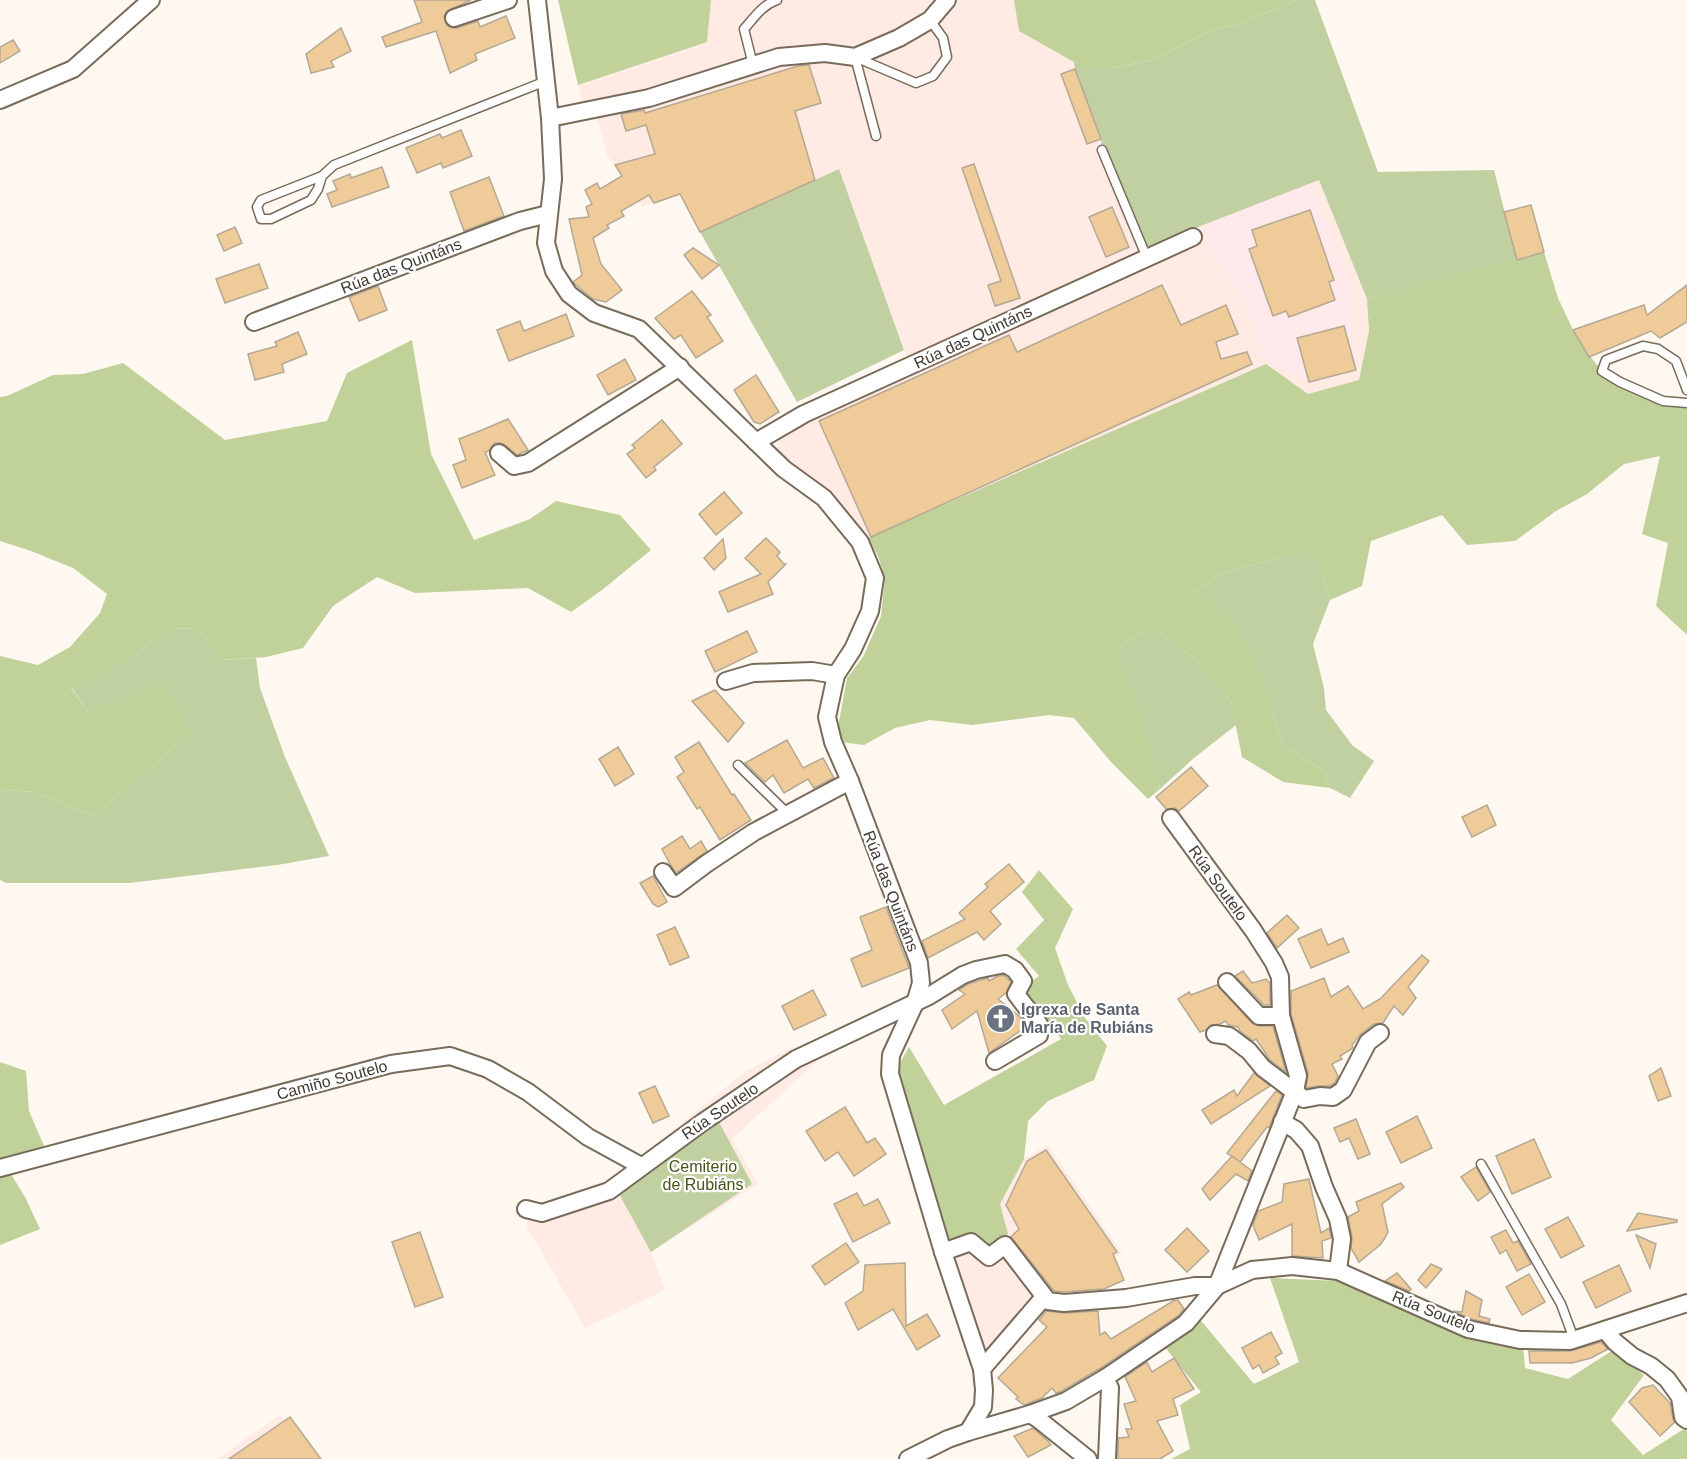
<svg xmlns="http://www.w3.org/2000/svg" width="1687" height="1459" font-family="Arial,sans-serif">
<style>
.industrial{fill:#ffeae4}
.education{fill:#ffe9eb}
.green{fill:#c1d0a0}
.forest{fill:#c0d199}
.building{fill:#eecb98;stroke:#b5a894;stroke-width:1.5}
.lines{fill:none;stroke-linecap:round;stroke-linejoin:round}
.service-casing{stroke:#786b5a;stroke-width:11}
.minor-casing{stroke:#786b5a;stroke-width:20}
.service{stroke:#fff;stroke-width:8}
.minor{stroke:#fff;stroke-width:16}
.labels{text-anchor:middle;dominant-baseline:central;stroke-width:4.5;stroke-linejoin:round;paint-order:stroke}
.street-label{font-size:16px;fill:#413b33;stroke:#fff}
.worship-label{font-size:16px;font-weight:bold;fill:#5b616d;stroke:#fff;text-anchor:start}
.park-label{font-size:16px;fill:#455418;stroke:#fff}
</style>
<rect width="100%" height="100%" fill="#fef8f0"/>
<g class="industrial">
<path d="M711 0H1014L1019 31 1074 62 1075 69 1101 139 1102 150 1144 248 1319 179 1367 299 1369 331 1359 380 1308 394 1266 364 868 538 829 492 808 474 778 453 777 443 782 434 807 421 913 373 839 169 700 232 680 194 643 207 607 155 598 121 582 101 578 85 707 42Z"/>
<path d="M848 1033 732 1139 758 1184 651 1252 665 1290 585 1328 527 1227 526 1209 573 1203 641 1166 647 1151 746 1071 791 1048 796 1059Z"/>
<path d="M1048 1145 1122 1253 1089 1275 1057 1283 1050 1297 992 1370 950 1244 1000 1204 1024 1159Z"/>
<path d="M280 1415 316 1459H217Z"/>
</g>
<path class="education" d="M1312 182 1350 279 1356 370 1309 382 1266 364 1242 296 1195 228Z"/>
<g class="green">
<path d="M1297 0H1315L1378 172 1494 170 1517 260 1367 299 1319 180 1144 248 1102 150 1101 139 1075 69 1074 62 1112 68 1153 60 1210 31 1241 23Z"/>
<path d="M839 169 904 350 797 402 700 232Z"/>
<path d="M1314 550 1330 600 1313 644 1324 688 1326 710 1352 745 1374 761 1350 798 1330 788 1323 770 1283 746 1272 714 1194 592 1226 572 1281 557Z"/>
<path d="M1151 627 1195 659 1231 702 1236 725 1194 758 1160 789 1150 755 1114 650Z"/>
<path d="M171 628 198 629 221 660 256 658 260 688 285 757 329 856 277 865 130 883H6L0 880V790L35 792 93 816 160 760 190 733 88 712 71 687 137 653Z"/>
<path d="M719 1122 752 1184 651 1252 619 1194Z"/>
</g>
<g class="forest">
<path d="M558 0H711L707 42 578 85Z"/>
<path d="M1014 0H1297L1241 23 1210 31 1153 60 1101 70 1074 62 1019 31Z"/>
<path d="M1544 252 1558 298 1573 330 1585 350 1602 371 1663 401 1687 403V635L1656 606 1668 543 1642 534 1660 456 1624 464 1587 494 1556 511 1515 541 1467 545 1442 515 1371 541 1362 586 1330 600 1314 551 1281 557 1226 572 1194 592 1232 620 1259 671 1272 714 1283 746 1323 770 1330 788 1283 782 1242 757 1231 702 1195 659 1151 627 1114 650 1137 703 1160 789 1148 799 1111 762 1074 718 1049 715 972 725 930 720 895 728 864 745 841 742 838 727 847 678 863 657 881 616 885 578 878 556 868 538 1266 364 1308 394 1359 380 1369 331 1367 299Z"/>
<path d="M412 340 431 454 474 540 530 519 556 501 620 515 651 550 602 590 571 612 528 588 415 593 377 577 333 606 303 648 266 657 221 660 198 629 171 628 137 653 71 688 88 712 164 682 190 733 160 760 93 816 35 792 0 790V656L38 665 70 647 100 613 107 594 73 568 31 551 0 541V397L7 396 53 375 83 374 123 363 225 440 327 421 347 373Z"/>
<path d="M1039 870 1073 909 1055 948 1068 985 1085 1018 1107 1046 1094 1080 1048 1101 1028 1121 1024 1159 1000 1204 1008 1234 990 1251 950 1244 893 1075 909 1047 944 1105 1061 1039 1022 988 1039 976 1016 949 1044 920 1022 892Z"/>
<path d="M0 1062 26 1071 29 1111 48 1155 6 1166 25 1197 40 1229 0 1245Z"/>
<path d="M1270 1278 1338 1281 1461 1332 1523 1345 1525 1368 1568 1379 1613 1350 1644 1375 1611 1420 1643 1455 1684 1429 1687 1431V1459H1171L1190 1449 1180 1405 1201 1392 1164 1346 1197 1316 1254 1384 1299 1362Z"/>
</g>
<g class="building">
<path d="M414 0H471L447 11 444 16 447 25 451 28H457L478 21 480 27 506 16 515 38 475 54 477 60 450 73 436 31 386 47 382 37 422 22Z"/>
<path d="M341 28 351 51 331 61 334 67 311 73 306 54Z"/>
<path d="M13 40 20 51 0 63V47Z"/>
<path d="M809 65 821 103 795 111 815 180 700 232 680 194 654 203 649 195 621 211 624 216 607 225 609 228 593 238 601 264 622 290 606 302 593 299 575 284 573 282 582 275 569 219 589 217 586 207 592 204 585 190 597 183 600 189 622 176 615 165 655 154 646 125 626 131 621 114 644 110 645 113 798 66Z"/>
<path d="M1075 69 1101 139 1087 144 1061 74Z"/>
<path d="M461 130 472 156 443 168 441 163 417 173 406 148 440 134 442 138Z"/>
<path d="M974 164 1020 298 995 306 988 285 1001 281 962 168Z"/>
<path d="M382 167 389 187 332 207 327 194 337 190 333 181 350 174 351 178Z"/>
<path d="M489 177 504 216 464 231 450 192Z"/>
<path d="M1531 205 1544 252 1517 260 1504 212Z"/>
<path d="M1112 207 1129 247 1106 257 1089 217Z"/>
<path d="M1310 210 1334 280 1329 282 1335 300 1289 317 1286 311 1273 316 1249 249 1257 246 1252 230Z"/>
<path d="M235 227 242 243 224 251 217 235Z"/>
<path d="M693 248 719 265 702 279 684 255Z"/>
<path d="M259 264 268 288 225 303 216 279Z"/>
<path d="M1162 285 1181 325 1226 305 1238 334 1216 342 1221 359 1247 352 1252 364 871 537 819 421 1009 335 1017 352Z"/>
<path d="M1687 285V322L1660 338 1651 331 1589 357 1573 330 1644 305 1647 315Z"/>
<path d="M378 286 387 310 359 321 349 297Z"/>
<path d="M692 291 711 315 707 317 723 341 696 358 681 335 674 339 655 318Z"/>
<path d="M566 314 574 336 509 361 497 330 520 321 524 331Z"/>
<path d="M1344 326 1356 370 1309 382 1297 338Z"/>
<path d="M298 332 307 354 282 364 284 372 255 380 248 354 277 346 275 342Z"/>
<path d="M625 359 636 380 608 395 597 375Z"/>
<path d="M756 375 779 412 760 424 754 422 734 390Z"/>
<path d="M508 419 528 450 517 455 505 445 500 443H495L491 447 489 451 485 452 495 475 462 488 453 465 466 460 459 439 482 430Z"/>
<path d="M662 420 682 444 654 467 656 470 646 478 627 454 635 448 632 445Z"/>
<path d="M724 492 742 513 716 535 699 514Z"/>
<path d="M766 538 780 552 777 556 784 564H786L768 582 773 594 728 612 719 592 761 574 745 558Z"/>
<path d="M723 539 726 558 714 570 704 558Z"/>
<path d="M747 631 757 652 715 672 705 651Z"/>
<path d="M715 690 744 723 728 742 692 701Z"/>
<path d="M787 740 803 768 823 758 834 778 814 788 808 779 784 793 773 775 765 782 745 763Z"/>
<path d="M699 742 732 795 734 794 751 820 720 840 700 807 697 809 677 777 684 772 675 757Z"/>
<path d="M618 747 634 774 615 786 599 759Z"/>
<path d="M1191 767 1208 786 1179 811 1175 808 1166 809 1156 797Z"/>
<path d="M1487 805 1496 825 1472 837 1462 817Z"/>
<path d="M682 836 690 849 701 841 707 851 676 873 670 864 662 849Z"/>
<path d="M1009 864 1024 882 990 911 1001 924 984 940 977 932 928 958 922 941 965 919 959 913 988 887 985 884Z"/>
<path d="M653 876 667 902 658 907 653 904 640 883Z"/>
<path d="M886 907 909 968 862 987 851 959 872 950 860 917Z"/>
<path d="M1287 915 1299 928 1277 948 1267 933Z"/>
<path d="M675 927 689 957 670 965 657 935Z"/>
<path d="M1321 929 1328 945 1343 938 1349 952 1311 968 1298 939Z"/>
<path d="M1422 955 1429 961 1408 987 1416 998 1403 1015 1394 1006 1383 1023 1374 1024 1361 1034 1352 1045 1353 1048 1340 1056 1342 1059 1332 1064 1338 1076 1335 1083 1330 1086H1318L1306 1088 1308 1073 1291 1014V991L1324 978 1331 997 1348 986 1363 1009 1380 999Z"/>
<path d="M1243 971 1252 983 1266 979 1270 983V1005H1264L1235 976Z"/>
<path d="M1003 975 1011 982 1006 993 998 999 1019 1016 1027 1026 989 1053 977 1011 952 1029 942 1010 965 994 959 990 968 984 988 978 989 981 996 977Z"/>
<path d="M1217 985 1252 1023 1259 1026H1273L1286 1072 1270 1060 1256 1039 1253 1041 1240 1031 1238 1027 1228 1025 1226 1021 1220 1024 1211 1025 1206 1030 1200 1032 1178 999 1189 992 1191 995Z"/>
<path d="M813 990 826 1015 794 1030 782 1006Z"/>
<path d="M1661 1068 1671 1096 1658 1101 1649 1076Z"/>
<path d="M1254 1073 1270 1086 1211 1124 1202 1110 1234 1090 1237 1096Z"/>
<path d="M655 1086 669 1116 653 1123 639 1093Z"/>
<path d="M1276 1091 1282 1095 1269 1128 1267 1127 1240 1162 1227 1153Z"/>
<path d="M845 1107 867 1143 875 1138 886 1154 854 1176 838 1152 825 1161 806 1131Z"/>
<path d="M1417 1116 1432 1148 1401 1163 1386 1132Z"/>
<path d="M1356 1119 1370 1154 1358 1159 1349 1138 1340 1142 1334 1128Z"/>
<path d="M1534 1139 1551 1177 1512 1194 1496 1156Z"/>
<path d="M1046 1150 1117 1252 1113 1254 1124 1280 1104 1289 1064 1292 1054 1291 1011 1237 1019 1229 1006 1205 1027 1161Z"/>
<path d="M1232 1156 1252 1171 1248 1181 1236 1174 1210 1200 1202 1189Z"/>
<path d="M1476 1167 1490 1192 1478 1201 1461 1177Z"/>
<path d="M1309 1179 1321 1233 1329 1228 1331 1238 1322 1241 1323 1258 1292 1256V1224L1259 1240 1253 1225 1258 1211 1282 1202 1284 1184Z"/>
<path d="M1401 1183 1404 1187 1382 1204 1388 1232 1385 1238 1380 1245 1359 1262 1351 1248 1352 1237 1348 1217 1359 1211 1356 1202Z"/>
<path d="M857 1193 864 1206 878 1199 890 1223 853 1242 834 1204Z"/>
<path d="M1638 1213 1677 1220V1222L1627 1231Z"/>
<path d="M1568 1217 1584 1246 1561 1258 1545 1229Z"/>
<path d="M1187 1228 1209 1251 1187 1272 1165 1250Z"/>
<path d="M1506 1230 1513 1243 1518 1241 1531 1264 1517 1271 1506 1250 1500 1254 1491 1237Z"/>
<path d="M420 1232 443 1297 415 1307 392 1242Z"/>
<path d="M1636 1235 1656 1244 1650 1268Z"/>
<path d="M846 1243 859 1262 825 1285 812 1266Z"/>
<path d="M905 1263 906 1326 927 1314 940 1336 917 1350 893 1309 858 1330 845 1303 863 1291 865 1265Z"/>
<path d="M1431 1264 1442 1269 1426 1288 1418 1280Z"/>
<path d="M1619 1265 1631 1291 1596 1308 1583 1282Z"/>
<path d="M1397 1273 1411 1289 1409 1291 1385 1281Z"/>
<path d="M1529 1274 1545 1302 1522 1315 1506 1287Z"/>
<path d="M1466 1291 1482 1300 1479 1316 1490 1319 1489 1323 1471 1319 1453 1311 1462 1312Z"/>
<path d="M1178 1300 1184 1309 1179 1315 1099 1369 1062 1391 1056 1393 1052 1388 1042 1398 1024 1405 1016 1399 1018 1397 998 1378 1047 1327 1039 1320 1046 1311 1065 1313 1098 1311 1100 1335 1105 1332 1111 1339 1173 1301Z"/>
<path d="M1271 1332 1282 1353 1275 1357 1279 1364 1263 1373 1259 1365 1253 1369 1242 1348Z"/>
<path d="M1601 1342 1608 1349 1591 1358 1572 1363H1530L1529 1351H1570Z"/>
<path d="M1174 1358 1194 1389 1173 1399 1178 1415 1157 1421 1173 1451 1160 1459H1118V1438L1129 1437 1126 1429H1132L1124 1404 1136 1401 1125 1377 1147 1362 1152 1372Z"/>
<path d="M1653 1385 1670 1403 1673 1419 1675 1422 1660 1436 1629 1402 1642 1388Z"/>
<path d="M290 1417 321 1459H229Z"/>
<path d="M1033 1428 1048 1441 1051 1445 1028 1457 1014 1436Z"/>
</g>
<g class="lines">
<defs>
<g id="service">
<path d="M753 65 744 29C754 18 762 5 777 0"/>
<path d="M876 136 855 57 916 83 933 76 947 57 943 38 930 20"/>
<path d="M1102 150 1147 258"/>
<path d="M322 176 318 189 311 200 271 219H261L257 207 261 200 322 176 334 165 546 81"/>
<path d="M1687 390 1676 361 1658 349 1643 346 1606 360 1602 371 1620 382 1663 401 1687 403"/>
<path d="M738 765 788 814"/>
<path d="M1481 1164 1561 1304 1571 1331 1570 1341"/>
</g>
<g id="minor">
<path d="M537 0 550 118 553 179 546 243 554 271 569 294 594 313 639 329 784 469 824 498 860 542 875 578 870 611 853 649 836 675 827 717 833 742 850 781 919 963 921 983 915 1003 891 1055 890 1074 943 1252 982 1369 984 1390 983 1407 968 1432 1030 1414 1066 1401 1105 1378 1186 1323 1217 1286 1252 1270 1292 1266 1338 1271 1468 1329 1520 1340 1570 1341 1687 1303"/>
<path d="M454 18 508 0"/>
<path d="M0 100 73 69 151 0"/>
<path d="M550 118 649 98 779 57 825 53 855 57 899 38 930 20 947 0"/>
<path d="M254 322 520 221 548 214"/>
<path d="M756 442 804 414 1193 237"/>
<path d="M499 453 514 466 528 463 680 367"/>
<path d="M726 681 753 673 812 671 836 675"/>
<path d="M663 872 674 888 706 864 754 832 850 781"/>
<path d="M1227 982 1259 1016H1281"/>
<path d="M1215 1034 1229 1036 1249 1051 1263 1068 1304 1099 1320 1096 1333 1097 1343 1090 1368 1042 1380 1033"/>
<path d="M1282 1122 1296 1130 1310 1146 1324 1187 1338 1219 1342 1239 1338 1271"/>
<path d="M0 1168 391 1064 450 1056 488 1069 528 1092 588 1137 641 1166"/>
<path d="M526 1209 542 1213 609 1191 703 1122 796 1059 929 996 963 975 976 970 1005 964 1015 970 1023 981 1016 994 1039 1024V1035L995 1061"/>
<path d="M943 1252 971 1242 989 1257 1005 1245 1048 1301 1064 1303 1126 1298 1195 1286H1217L1295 1091 1298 1076 1281 1016 1280 977 1274 963 1253 930 1171 818"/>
<path d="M1605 1330 1615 1342 1632 1356 1651 1366 1667 1379 1680 1397 1683 1417 1687 1420"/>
<path d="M982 1369 1044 1297"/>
<path d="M1105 1378 1110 1388 1107 1459"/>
<path d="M1030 1414 1038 1419 1088 1459"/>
<path d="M908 1459 948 1439 968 1432"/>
</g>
</defs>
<use href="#service" class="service-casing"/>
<use href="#minor" class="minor-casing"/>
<use href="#service" class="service"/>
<use href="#minor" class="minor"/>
</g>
<defs>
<symbol id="church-disc" viewBox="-11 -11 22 22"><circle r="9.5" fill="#6b7280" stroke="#fff"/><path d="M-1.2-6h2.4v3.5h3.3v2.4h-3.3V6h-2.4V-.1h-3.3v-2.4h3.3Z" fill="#fff"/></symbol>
</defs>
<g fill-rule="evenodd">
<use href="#church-disc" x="984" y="1002" width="33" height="33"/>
</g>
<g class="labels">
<g class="street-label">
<text transform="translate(401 266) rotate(-21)">Rúa das Quintáns</text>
<text transform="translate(973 337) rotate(-25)">Rúa das Quintáns</text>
<text transform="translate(1218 883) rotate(54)">Rúa Soutelo</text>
<text transform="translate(891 891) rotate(69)">Rúa das Quintáns</text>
<text transform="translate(332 1080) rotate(-15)">Camiño Soutelo</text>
<text transform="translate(720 1111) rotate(-34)">Rúa Soutelo</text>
<text transform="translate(1434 1312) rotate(22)">Rúa Soutelo</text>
</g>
<g class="worship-label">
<text x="1021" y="1009">Igrexa de Santa<tspan x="1021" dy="18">María de Rubiáns</tspan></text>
</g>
<g class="park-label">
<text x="703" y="1166">Cemiterio<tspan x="703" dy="18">de Rubiáns</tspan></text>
</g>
</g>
</svg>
